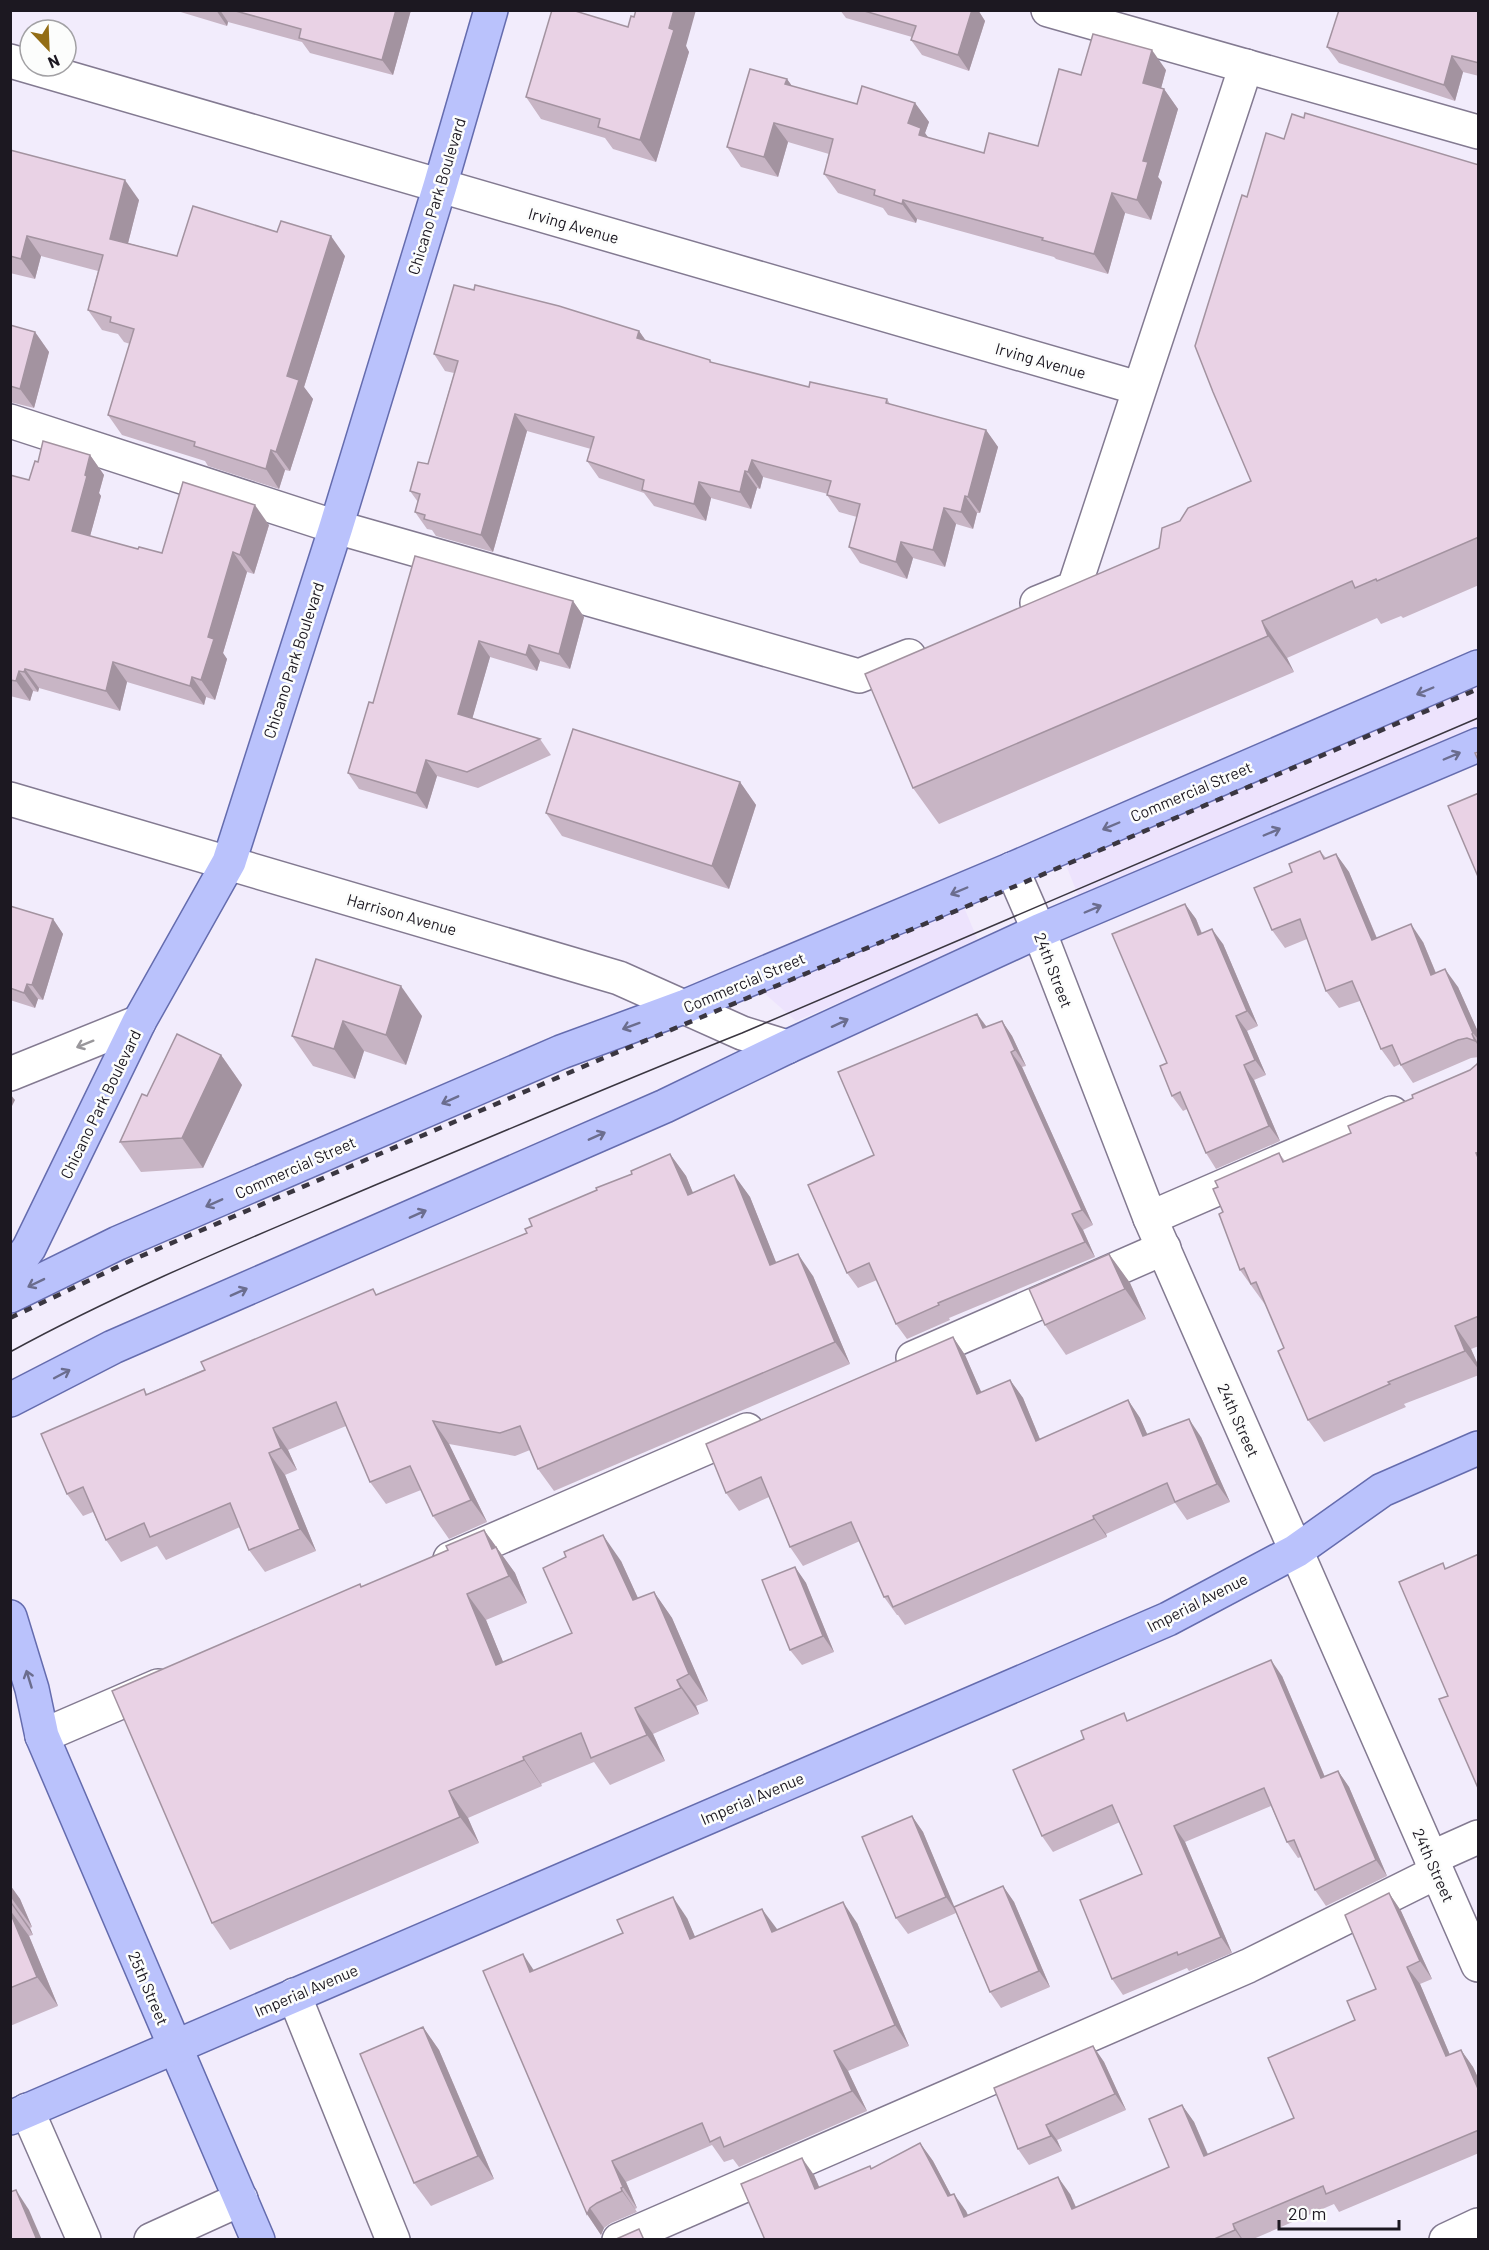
<svg xmlns="http://www.w3.org/2000/svg" width="1489" height="2250" font-family="Barlow,sans-serif">
<style>
.built{fill:#ede3fd}
.lines{fill:none;stroke-linecap:round;stroke-linejoin:round}
.minor-casing{stroke:#837a91;stroke-width:36}
.major-casing{stroke:#656cae;stroke-width:36}
.minor{stroke:#fff;stroke-width:33}
.major{stroke:#bac2fc;stroke-width:33}
.tram{stroke:#3a3640;stroke-width:1.5}
.rail{stroke:#3a3640;stroke-width:4.5;stroke-dasharray:8 8;stroke-linecap:butt}
.wall{fill:#c8b5c5}
.shaded-wall{fill:#a393a0}
.building{fill:#e9d2e5;stroke:#a393a0;stroke-width:1.5}
.oneway{stroke:#6b6d8e}
.oneway2{stroke:#99979b}
.labels{text-anchor:middle;dominant-baseline:central;stroke-width:5;stroke-linejoin:round;paint-order:stroke}
.street-label{font-size:16px;fill:#1c1821;stroke:#fcfdfc}
</style>
<rect width="100%" height="100%" fill="#f2ecfc"/>
<g class="built">
<path d="M1478 677V730L1080 900 1062 855Z"/>
<path d="M961 900 979 943 796 1021 757 987Z"/>
</g>
<g class="lines">
<defs>
<g id="minor">
<path d="M1048 10 1478 132"/>
<path d="M10 61 1138 388"/>
<path d="M10 421 336 527 859 676 909 656"/>
<path d="M1037 603 1074 588 1246 66"/>
<path d="M10 799 619 978 742 1033 787 1047"/>
<path d="M1012 869 1039 931 1150 1218 1478 1965"/>
<path d="M10 1074 139 1022"/>
<path d="M1150 1218 1392 1113"/>
<path d="M913 1358 1164 1248"/>
<path d="M450 1559 747 1430"/>
<path d="M42 1736 158 1686"/>
<path d="M1431 1858 1478 1837"/>
<path d="M294 1995 393 2240"/>
<path d="M27 2110 84 2240"/>
<path d="M151 2240 241 2199"/>
<path d="M619 2240 1248 1966 1437 1872"/>
<path d="M1446 2240 1478 2225"/>
</g>
<g id="major">
<path d="M10 1274 29 1248 139 1022 229 862 336 527 440 186 491 10"/>
<path d="M10 1296 118 1243 561 1052 686 1006 1012 869 1478 667"/>
<path d="M10 1400 113 1347 665 1106 787 1047 1039 931 1478 745"/>
<path d="M10 1617 32 1689 42 1736 258 2240"/>
<path d="M10 2118 1168 1619 1296 1551 1382 1490 1478 1448"/>
</g>
</defs>
<use href="#minor" class="minor-casing"/>
<use href="#major" class="major-casing"/>
<use href="#minor" class="minor"/>
<use href="#major" class="major"/>
<path class="tram" d="M10 1352C127 1288 251 1238 373 1186 496 1135 619 1082 742 1033L1478 718"/>
<path class="rail" d="M10 1318 132 1260 594 1062 1018 885 1478 689"/>
</g>
<g class="wall">
<path d="M174 10H411L393 75 310 53 302 42 228 22 227 26Z"/>
<path d="M840 10H978L985 21 969 71 922 55 911 40 912 37 846 18Z"/>
<path d="M1479 10V76L1463 72 1455 101 1339 63 1327 47Z"/>
<path d="M634 17 686 46 689 52 656 162 613 149 605 138 541 119 526 97 628 27Z"/>
<path d="M1166 70 1161 88 1164 89 1178 109 1158 177 1162 182 1151 220 1125 213 1108 274 1056 259 1054 257 917 219 916 223 888 215 883 208 838 193 824 174 829 154 788 142 778 177 741 167 727 147 787 79 792 86 857 104 915 103 929 122 925 133 928 138 984 153 1038 146 1081 75Z"/>
<path d="M1284 139 1479 165V585L1403 618 1401 616 1381 624 1377 618 1287 658 1294 672 939 824 913 788 1159 548 1180 521 1251 481 1247 197Z"/>
<path d="M10 150 139 200 128 243 177 256H345L304 387 313 399 290 471 285 470 279 489 208 466 205 461 122 435 108 415 130 344 124 342 118 334 102 330 88 310 98 271 41 256 35 279 10 273Z"/>
<path d="M474 290 639 331 646 341 710 360 712 363 809 387 887 399 890 404 986 430 998 447 980 513H977L973 529 956 524 945 567 913 558 907 579 860 563 849 547 857 517 839 512 827 495 828 494 763 477 760 489 757 488 751 509 711 498 706 521 654 506 644 493 599 478 587 461 591 449 527 431 493 552 436 536 432 530 427 529 415 512 418 502 410 491 428 464 454 373 445 371 434 354Z"/>
<path d="M10 325 35 332 49 352 34 408 10 402Z"/>
<path d="M90 455 104 475 99 493 101 496 90 536 138 549 162 553 269 525 254 574 247 572 223 653 227 659 215 700 206 697 204 705 127 682 120 711 39 688 38 692 33 691 30 701 10 696V475L29 480 38 462Z"/>
<path d="M415 556 573 601 584 617 570 669 540 661 537 671 490 657 472 719 540 739 551 755 478 788 437 776 427 809 359 789 348 773 373 703Z"/>
<path d="M740 782 756 805 729 889 562 836 546 813Z"/>
<path d="M1320 851 1326 858 1336 854 1349 872 1377 938 1423 942 1436 973 1458 987 1479 1034V1057L1471 1058 1413 1083 1400 1064 1394 1067 1381 1049 1360 1001 1339 1008 1326 991 1307 939 1285 948 1272 930 1292 872Z"/>
<path d="M1185 904 1196 919 1202 933 1223 944 1258 1026 1247 1031 1266 1075 1254 1080 1280 1141 1216 1169 1206 1153 1187 1109 1183 1111 1172 1096 1167 1063Z"/>
<path d="M10 906 53 919 63 934 43 1000 38 999 35 1008 10 1000Z"/>
<path d="M316 959 422 1016 406 1065 364 1051 355 1079 313 1066 292 1036Z"/>
<path d="M977 1014 987 1027 1002 1021 1012 1036 1026 1066 1022 1067 1093 1225 1083 1230 1095 1257 949 1318 950 1320 907 1339 896 1324 877 1280 858 1288 847 1273 874 1155Z"/>
<path d="M221 1055 242 1085 203 1168 141 1172 120 1142 147 1096Z"/>
<path d="M1479 1060V1346L1471 1349 1479 1367V1375L1404 1404 1406 1407 1324 1442 1308 1420 1284 1348 1266 1306 1240 1270 1218 1187 1279 1153 1285 1161 1351 1133 1413 1098 1470 1070 1477 1064Z"/>
<path d="M670 1154 686 1176 693 1193 734 1175 750 1197 776 1263 813 1276 850 1364 554 1491 538 1469 530 1450 515 1456 449 1444 487 1522 449 1539 433 1516 421 1490 386 1504 370 1482 346 1426 288 1450 297 1470 285 1475 316 1551 265 1572 249 1550 240 1527 166 1560 157 1546 121 1562 106 1540 93 1512 83 1516 67 1494 144 1389 147 1394 377 1295 527 1233 532 1226 597 1190 632 1174Z"/>
<path d="M1109 1254 1130 1283 1146 1319 1066 1355 1045 1325Z"/>
<path d="M953 1337 965 1355 981 1392 1010 1380 1023 1398 1040 1439 1128 1400 1140 1418 1147 1434 1201 1437 1230 1502 1187 1520 1175 1503 1106 1534 1107 1537 905 1625 898 1615H897L884 1597 860 1541 803 1566 790 1547 769 1497 739 1511 726 1493Z"/>
<path d="M484 1530 515 1573 527 1603 486 1620 503 1662 572 1633 621 1561 638 1598 654 1592 672 1618 708 1701 696 1706 699 1714 653 1734 665 1761 610 1785 594 1762 541 1784 542 1786 468 1818 479 1843 230 1950 212 1923 448 1550Z"/>
<path d="M795 1567 806 1583 834 1652 802 1665 790 1650Z"/>
<path d="M1282 1676 1325 1777 1338 1771 1349 1787 1387 1876 1326 1906 1315 1890 1301 1857 1298 1858 1287 1842 1271 1806 1185 1842 1232 1953 1189 1971 1187 1968 1123 1995 1112 1979 1142 1874 1120 1822 1053 1852 1042 1836 1129 1720Z"/>
<path d="M912 1816 923 1832 954 1907 1003 1886 1014 1902 1050 1987 1001 2008 990 1992 956 1913 908 1934 896 1918Z"/>
<path d="M10 1885 20 1899 32 1927 30 1928 33 1935 29 1936 58 2006 10 2026Z"/>
<path d="M1389 1893 1401 1911 1432 1979 1420 1984 1450 2055 1461 2050 1473 2067 1479 2080V2153L1339 2212 1334 2204 1251 2240H765L814 2175 819 2188 872 2169 920 2143 933 2161 951 2195 966 2211 968 2215 1070 2194 1076 2207 1169 2167 1182 2105 1194 2122 1208 2154 1294 2118 1355 2020 1376 1989Z"/>
<path d="M687 1918 695 1937 857 1923 909 2046 848 2071 867 2111 739 2167 733 2159 724 2162 712 2145 626 2182 637 2208 635 2209 637 2212 611 2223 604 2228 601 2235 587 2214 534 1970Z"/>
<path d="M423 2027 439 2050 494 2179 431 2206 414 2183Z"/>
<path d="M1093 2046 1104 2062 1126 2110 1057 2140 1062 2151 1029 2165 1018 2149Z"/>
</g>
<g class="shaded-wall">
<path d="M216 10H220L228 22 227 26Z"/>
<path d="M396 10H411L393 75 382 60Z"/>
<path d="M674 10H696L686 46 689 52 656 162 640 140Z"/>
<path d="M972 10H978L985 21 969 71 958 55Z"/>
<path d="M1152 50 1166 70 1157 103 1143 83Z"/>
<path d="M1452 56 1463 72 1455 101 1444 85Z"/>
<path d="M787 79 801 99 785 84Z"/>
<path d="M1164 89 1178 109 1158 177 1162 182 1151 220 1137 200 1143 161Z"/>
<path d="M915 103 929 122 925 133 935 147 933 155 908 123Z"/>
<path d="M774 123 788 142 778 177 764 157Z"/>
<path d="M125 180 139 200 124 259 110 239Z"/>
<path d="M1112 193 1125 213 1108 274 1094 254Z"/>
<path d="M903 200 917 219 916 223 902 204Z"/>
<path d="M27 236 41 256 35 279 21 259Z"/>
<path d="M331 236 345 256 304 387 313 399 290 471 276 452 287 376Z"/>
<path d="M639 331 651 348 637 338Z"/>
<path d="M35 332 49 352 34 408 20 389Z"/>
<path d="M515 414 527 431 493 552 481 535Z"/>
<path d="M986 430 998 447 980 513 968 497Z"/>
<path d="M271 450 285 470 279 489 266 469Z"/>
<path d="M90 455 104 475 99 493 101 496 86 551 72 531 85 475Z"/>
<path d="M752 460 763 477 760 489 748 472Z"/>
<path d="M745 471 757 488 751 509 740 492Z"/>
<path d="M699 482 711 498 706 521 694 504Z"/>
<path d="M965 496 977 513 973 529 961 512Z"/>
<path d="M255 505 269 525 254 574 240 555Z"/>
<path d="M944 508 956 524 945 567 933 550Z"/>
<path d="M901 542 913 558 907 579 896 562Z"/>
<path d="M233 552 247 572 223 653 227 659 215 700 201 680 208 637Z"/>
<path d="M573 601 584 617 570 669 559 654Z"/>
<path d="M1262 621 1287 658 1294 672 1268 636Z"/>
<path d="M479 641 490 657 469 730 458 714Z"/>
<path d="M529 645 540 661 537 671 526 655Z"/>
<path d="M113 662 127 682 120 711 106 691Z"/>
<path d="M25 669 39 688 38 692 24 672Z"/>
<path d="M19 671 33 691 30 701 16 681Z"/>
<path d="M192 677 206 697 204 705 190 686Z"/>
<path d="M426 760 437 776 427 809 416 793Z"/>
<path d="M740 782 756 805 729 889 712 866Z"/>
<path d="M1336 854 1349 872 1385 958 1372 940Z"/>
<path d="M1185 904 1196 919 1208 950 1198 935Z"/>
<path d="M53 919 63 934 43 1000 32 985Z"/>
<path d="M1411 924 1423 942 1444 993 1431 975Z"/>
<path d="M1212 929 1223 944 1258 1026 1247 1011Z"/>
<path d="M1445 969 1458 987 1479 1034V1040L1473 1033Z"/>
<path d="M27 984 38 999 35 1008 24 993Z"/>
<path d="M401 986 422 1016 406 1065 386 1035Z"/>
<path d="M977 1014 988 1029 983 1028Z"/>
<path d="M1236 1016 1247 1031 1266 1075 1255 1060Z"/>
<path d="M343 1021 364 1051 355 1079 334 1049Z"/>
<path d="M1002 1021 1012 1036 1026 1066 1015 1050Z"/>
<path d="M1472 1034 1479 1044V1047L1475 1041Z"/>
<path d="M1011 1052 1022 1067 1093 1225 1082 1210Z"/>
<path d="M221 1055 242 1085 203 1168 182 1138Z"/>
<path d="M1244 1065 1254 1080 1280 1141 1269 1126Z"/>
<path d="M10 1094 15 1100 10 1110Z"/>
<path d="M670 1154 686 1176 703 1217 688 1195Z"/>
<path d="M734 1175 750 1197 786 1287 770 1265Z"/>
<path d="M1072 1214 1083 1230 1095 1257 1085 1242Z"/>
<path d="M798 1254 813 1276 850 1364 835 1342Z"/>
<path d="M1109 1254 1130 1283 1146 1319 1125 1289Z"/>
<path d="M1455 1326 1471 1349 1479 1367V1370L1465 1351Z"/>
<path d="M953 1337 965 1355 990 1412 977 1394Z"/>
<path d="M1010 1380 1023 1398 1048 1459 1036 1441Z"/>
<path d="M1128 1400 1140 1418 1156 1454 1143 1436Z"/>
<path d="M1189 1419 1201 1437 1230 1502 1217 1484Z"/>
<path d="M433 1421 449 1444 487 1522 471 1500Z"/>
<path d="M273 1428 288 1450 297 1470 281 1448Z"/>
<path d="M269 1453 285 1475 316 1551 300 1529Z"/>
<path d="M1093 1516 1106 1534 1107 1537 1094 1519Z"/>
<path d="M484 1530 515 1573 527 1603 509 1576 492 1549Z"/>
<path d="M603 1535 621 1561 651 1627 633 1600Z"/>
<path d="M795 1567 806 1583 834 1652 823 1636Z"/>
<path d="M654 1592 672 1618 708 1701 689 1674Z"/>
<path d="M467 1594 486 1620 515 1691 496 1665Z"/>
<path d="M1271 1660 1282 1676 1332 1794 1321 1778Z"/>
<path d="M677 1680 696 1706 699 1714 681 1688Z"/>
<path d="M635 1708 653 1734 665 1761 647 1735Z"/>
<path d="M523 1757 541 1784 542 1786 524 1760Z"/>
<path d="M1338 1771 1349 1787 1387 1876 1376 1860Z"/>
<path d="M449 1791 468 1818 479 1843 460 1817Z"/>
<path d="M912 1816 923 1832 957 1913 946 1897Z"/>
<path d="M1174 1826 1185 1842 1232 1953 1221 1937Z"/>
<path d="M10 1885 20 1899 32 1927 10 1896Z"/>
<path d="M1003 1886 1014 1902 1050 1987 1039 1971Z"/>
<path d="M1389 1893 1401 1911 1432 1979 1420 1961Z"/>
<path d="M673 1897 687 1918 705 1960 690 1939Z"/>
<path d="M10 1900 30 1928 33 1935 12 1905Z"/>
<path d="M843 1902 857 1923 909 2046 895 2025Z"/>
<path d="M762 1909 777 1929 787 1953 772 1932Z"/>
<path d="M10 1910 29 1936 58 2006 37 1977 10 1912Z"/>
<path d="M523 1954 537 1975 530 1972Z"/>
<path d="M1407 1967 1420 1984 1458 2074 1446 2056Z"/>
<path d="M423 2027 439 2050 494 2179 478 2156Z"/>
<path d="M1093 2046 1104 2062 1126 2110 1115 2094Z"/>
<path d="M1461 2050 1473 2067 1479 2080V2091Z"/>
<path d="M834 2051 848 2071 867 2111 852 2091Z"/>
<path d="M1182 2105 1194 2122 1216 2174 1204 2156Z"/>
<path d="M1046 2125 1057 2140 1062 2151 1051 2136Z"/>
<path d="M920 2143 933 2161 961 2214 948 2196Z"/>
<path d="M802 2158 814 2175 828 2207 815 2189Z"/>
<path d="M612 2161 626 2182 637 2208 623 2187Z"/>
<path d="M1058 2177 1070 2194 1084 2226 1072 2209Z"/>
<path d="M621 2188 637 2212 622 2191Z"/>
<path d="M16 2190 29 2210 42 2240H37Z"/>
<path d="M954 2194 966 2211 976 2235 964 2217Z"/>
<path d="M590 2208 604 2228 601 2235 587 2214Z"/>
<path d="M1233 2224 1243 2240H1242L1235 2230Z"/>
</g>
<g class="building">
<path d="M232 10H396L382 60 299 38 301 29Z"/>
<path d="M552 10H572L628 27 631 16 634 17 636 10H674L669 28 674 30 640 140 598 127 600 119 526 97Z"/>
<path d="M861 10H972L958 55 911 40 916 26Z"/>
<path d="M1339 10H1479V63L1452 56 1444 85 1327 47Z"/>
<path d="M1093 34 1152 50 1143 83 1164 89 1143 161 1148 162 1137 200 1112 193 1094 254 1042 240 1043 238 903 200 902 204 874 195 875 190 824 174 833 139 774 123 764 157 727 147 750 69 787 79 785 84 857 104 862 86 915 103 908 123 921 128 919 135 984 153 989 133 1038 146 1059 69 1081 75Z"/>
<path d="M1305 113 1479 165V537L1377 581 1376 579 1355 588 1352 581 1262 621 1268 636 913 788 865 674 1159 548 1162 528 1180 521 1188 508 1251 481 1213 392 1195 346 1242 195 1247 197 1266 133 1284 139 1292 114 1304 118Z"/>
<path d="M10 150 125 180 110 239 177 256 193 206 277 232 281 221 331 236 287 376 299 380 276 452 271 450 266 469 194 446 195 442 108 415 134 329 110 322 111 317 88 310 103 255 27 236 21 259 10 256Z"/>
<path d="M454 285 474 290 475 285 559 306 639 331 637 338 710 360V362L809 387 810 382 887 399 886 403 986 430 968 497 965 496 961 512 944 508 933 550 901 542 896 562 849 547 860 504 827 495 831 481 752 460 748 472 745 471 740 492 699 482 694 504 642 490 644 480 587 461 594 437 515 414 481 535 424 519 425 515 415 512 420 494 410 491 418 462 428 464 458 361 434 354Z"/>
<path d="M10 325 35 332 20 389 10 386Z"/>
<path d="M43 441 90 455 85 475 87 476 72 531 138 549 139 547 162 553 183 482 255 505 240 555 233 552 208 637 214 639 201 680 192 677 190 686 113 662 106 691 25 669 24 672 19 671 16 681 10 680V475L29 480 35 461 38 462Z"/>
<path d="M415 556 573 601 559 654 529 645 526 655 479 641 458 714 540 739 467 772 426 760 416 793 348 773 369 702 373 703Z"/>
<path d="M573 729 740 782 712 866 546 813Z"/>
<path d="M1479 752V762L1475 753Z"/>
<path d="M1479 793V879L1448 806Z"/>
<path d="M1320 851 1324 859 1336 854 1372 940 1411 924 1431 975 1445 969 1473 1033 1472 1034 1475 1041 1467 1038 1458 1040 1401 1065 1392 1045 1381 1049 1352 981 1326 991 1300 919 1272 930 1254 888 1292 872 1289 864Z"/>
<path d="M1185 904 1198 935 1212 929 1247 1011 1236 1016 1255 1060 1244 1065 1269 1126 1206 1153 1180 1092 1172 1096 1160 1066 1167 1063 1112 934Z"/>
<path d="M10 906 53 919 32 985 27 984 24 993 10 988Z"/>
<path d="M316 959 401 986 386 1035 343 1021 334 1049 292 1036Z"/>
<path d="M977 1014 983 1028 1002 1021 1015 1050 1011 1052 1082 1210 1072 1214 1085 1242 938 1303 939 1305 896 1324 869 1263 847 1273 808 1185 874 1155 838 1072Z"/>
<path d="M177 1034 221 1055 182 1138 120 1142 142 1094 147 1096Z"/>
<path d="M1479 1060V1152L1476 1153 1479 1160V1316L1455 1326 1465 1351 1388 1382 1390 1384 1308 1420 1278 1351 1284 1348 1256 1282 1251 1284 1244 1268 1240 1270 1219 1214 1223 1212 1213 1189 1218 1187 1215 1181 1279 1153 1283 1162 1351 1133 1348 1126 1413 1098 1412 1095 1470 1070 1477 1064Z"/>
<path d="M670 1154 688 1195 734 1175 770 1265 798 1254 835 1342 538 1469 520 1426 500 1433 433 1421 471 1500 433 1516 410 1466 370 1482 336 1402 273 1428 281 1448 269 1453 300 1529 249 1550 230 1503 150 1537 144 1523 106 1540 83 1487 67 1494 41 1434 144 1389 146 1395 205 1370 201 1362 373 1289 376 1295 527 1233 525 1229 532 1226 529 1219 597 1190 596 1188 632 1174 631 1171Z"/>
<path d="M1109 1254 1125 1289 1045 1325 1029 1289Z"/>
<path d="M953 1337 977 1394 1010 1380 1036 1441 1128 1400 1143 1436 1189 1419 1217 1484 1175 1502 1167 1483 1093 1516 1094 1519 893 1607 888 1596 884 1597 851 1522 790 1547 761 1477 726 1493 706 1444Z"/>
<path d="M484 1530 492 1549 496 1547 509 1576 467 1594 496 1665 572 1633 543 1568 566 1557 564 1552 603 1535 633 1600 654 1592 689 1674 677 1680 681 1688 635 1708 647 1735 591 1758 581 1733 523 1757 524 1760 449 1791 460 1817 212 1923 112 1691 360 1584 361 1587 448 1550 446 1546Z"/>
<path d="M1479 1554V1788H1478L1439 1699 1448 1696 1399 1582 1443 1563 1445 1569Z"/>
<path d="M795 1567 823 1636 790 1650 762 1580Z"/>
<path d="M1271 1660 1321 1778 1338 1771 1376 1860 1315 1890 1294 1840 1287 1842 1264 1788 1174 1826 1221 1937 1178 1955 1177 1952 1112 1979 1080 1900 1142 1874 1112 1805 1042 1836 1013 1770 1084 1739 1081 1731 1124 1713 1127 1721Z"/>
<path d="M912 1816 946 1897 896 1918 862 1837Z"/>
<path d="M1003 1886 1039 1971 990 1992 954 1907Z"/>
<path d="M1389 1893 1420 1961 1407 1967 1446 2056 1461 2050 1479 2091V2130L1326 2194 1323 2186 1233 2224 1235 2230 1212 2240H765L741 2184 802 2158 815 2189 870 2166 871 2169 920 2143 948 2196 954 2194 964 2217 1058 2177 1072 2209 1169 2167 1149 2119 1182 2105 1204 2156 1294 2118 1268 2058 1355 2020 1347 2001 1376 1989 1345 1915Z"/>
<path d="M673 1897 690 1939 762 1909 772 1932 843 1902 895 2025 834 2051 852 2091 724 2147 720 2137 710 2142 702 2123 612 2161 623 2187 621 2188 622 2191 597 2203 590 2208 587 2214 483 1971 523 1954 530 1972 623 1933 617 1920Z"/>
<path d="M10 1912 37 1977 10 1988Z"/>
<path d="M423 2027 478 2156 414 2183 360 2054Z"/>
<path d="M1093 2046 1115 2094 1046 2125 1051 2136 1018 2149 994 2088Z"/>
<path d="M16 2190 37 2240H10V2192Z"/>
<path d="M639 2229 644 2240H614Z"/>
</g>
<defs><path id="oneway-shaft" d="M-6 0H5M1.5-3L5.5 0L1.5 3" fill="none" stroke-width="1.6" stroke-linecap="round" stroke-linejoin="round" transform="scale(1.5)"/></defs>
<g class="oneway">
<use href="#oneway-shaft" transform="translate(1425 691) rotate(157)"/>
<use href="#oneway-shaft" transform="translate(1452 756) rotate(-23)"/>
<use href="#oneway-shaft" transform="translate(1111 826) rotate(157)"/>
<use href="#oneway-shaft" transform="translate(1272 832) rotate(-23)"/>
<use href="#oneway-shaft" transform="translate(959 891) rotate(157)"/>
<use href="#oneway-shaft" transform="translate(1093 909) rotate(-23)"/>
<use href="#oneway-shaft" transform="translate(840 1023) rotate(-25)"/>
<use href="#oneway-shaft" transform="translate(631 1026) rotate(160)"/>
<use href="#oneway-shaft" transform="translate(450 1100) rotate(156)"/>
<use href="#oneway-shaft" transform="translate(597 1136) rotate(-24)"/>
<use href="#oneway-shaft" transform="translate(214 1203) rotate(156)"/>
<use href="#oneway-shaft" transform="translate(418 1214) rotate(-24)"/>
<use href="#oneway-shaft" transform="translate(36 1283) rotate(154)"/>
<use href="#oneway-shaft" transform="translate(239 1292) rotate(-24)"/>
<use href="#oneway-shaft" transform="translate(62 1374) rotate(-28)"/>
<use href="#oneway-shaft" transform="translate(29 1679) rotate(-107)"/>
</g>
<use class="oneway2" href="#oneway-shaft" transform="translate(85 1044) rotate(158)"/>
<g class="labels">
<g class="street-label">
<text transform="translate(436 196) rotate(-73)">Chicano Park Boulevard</text>
<text transform="translate(574 225) rotate(16)">Irving Avenue</text>
<text transform="translate(1041 360) rotate(16)">Irving Avenue</text>
<text transform="translate(293 660) rotate(-72)">Chicano Park Boulevard</text>
<text transform="translate(1191 791) rotate(-23)">Commercial Street</text>
<text transform="translate(402 914) rotate(16)">Harrison Avenue</text>
<text transform="translate(1054 970) rotate(69)">24th Street</text>
<text transform="translate(744 982) rotate(-23)">Commercial Street</text>
<text transform="translate(100 1104) rotate(-64)">Chicano Park Boulevard</text>
<text transform="translate(295 1167) rotate(-24)">Commercial Street</text>
<text transform="translate(1239 1420) rotate(66)">24th Street</text>
<text transform="translate(1197 1602) rotate(-27)">Imperial Avenue</text>
<text transform="translate(752 1798) rotate(-23)">Imperial Avenue</text>
<text transform="translate(1434 1865) rotate(66)">24th Street</text>
<text transform="translate(149 1988) rotate(67)">25th Street</text>
<text transform="translate(306 1990) rotate(-23)">Imperial Avenue</text>
</g>
</g>
<rect width="1489" height="2250" fill="none" stroke="#1c1821" stroke-width="24"/>
<g transform="translate(48 48) rotate(157)"><circle r="28" fill="#fcfdfc" stroke="#a2a1a4" stroke-width="1.5"/>
<path d="M0-4.5L10 22L0 15L-10 22Z" fill="#936d15"/>
<text y="-9" font-size="16" font-weight="bold" text-anchor="middle" fill="#1c1821">N</text>
</g>
<path d="M1279 2220v9h120v-9" fill="none" stroke="#1c1821" stroke-width="3"/>
<text x="1288" y="2220" font-size="18" fill="#1c1821" stroke="#fcfdfc" stroke-width="4.5" paint-order="stroke">20 m</text>
</svg>
